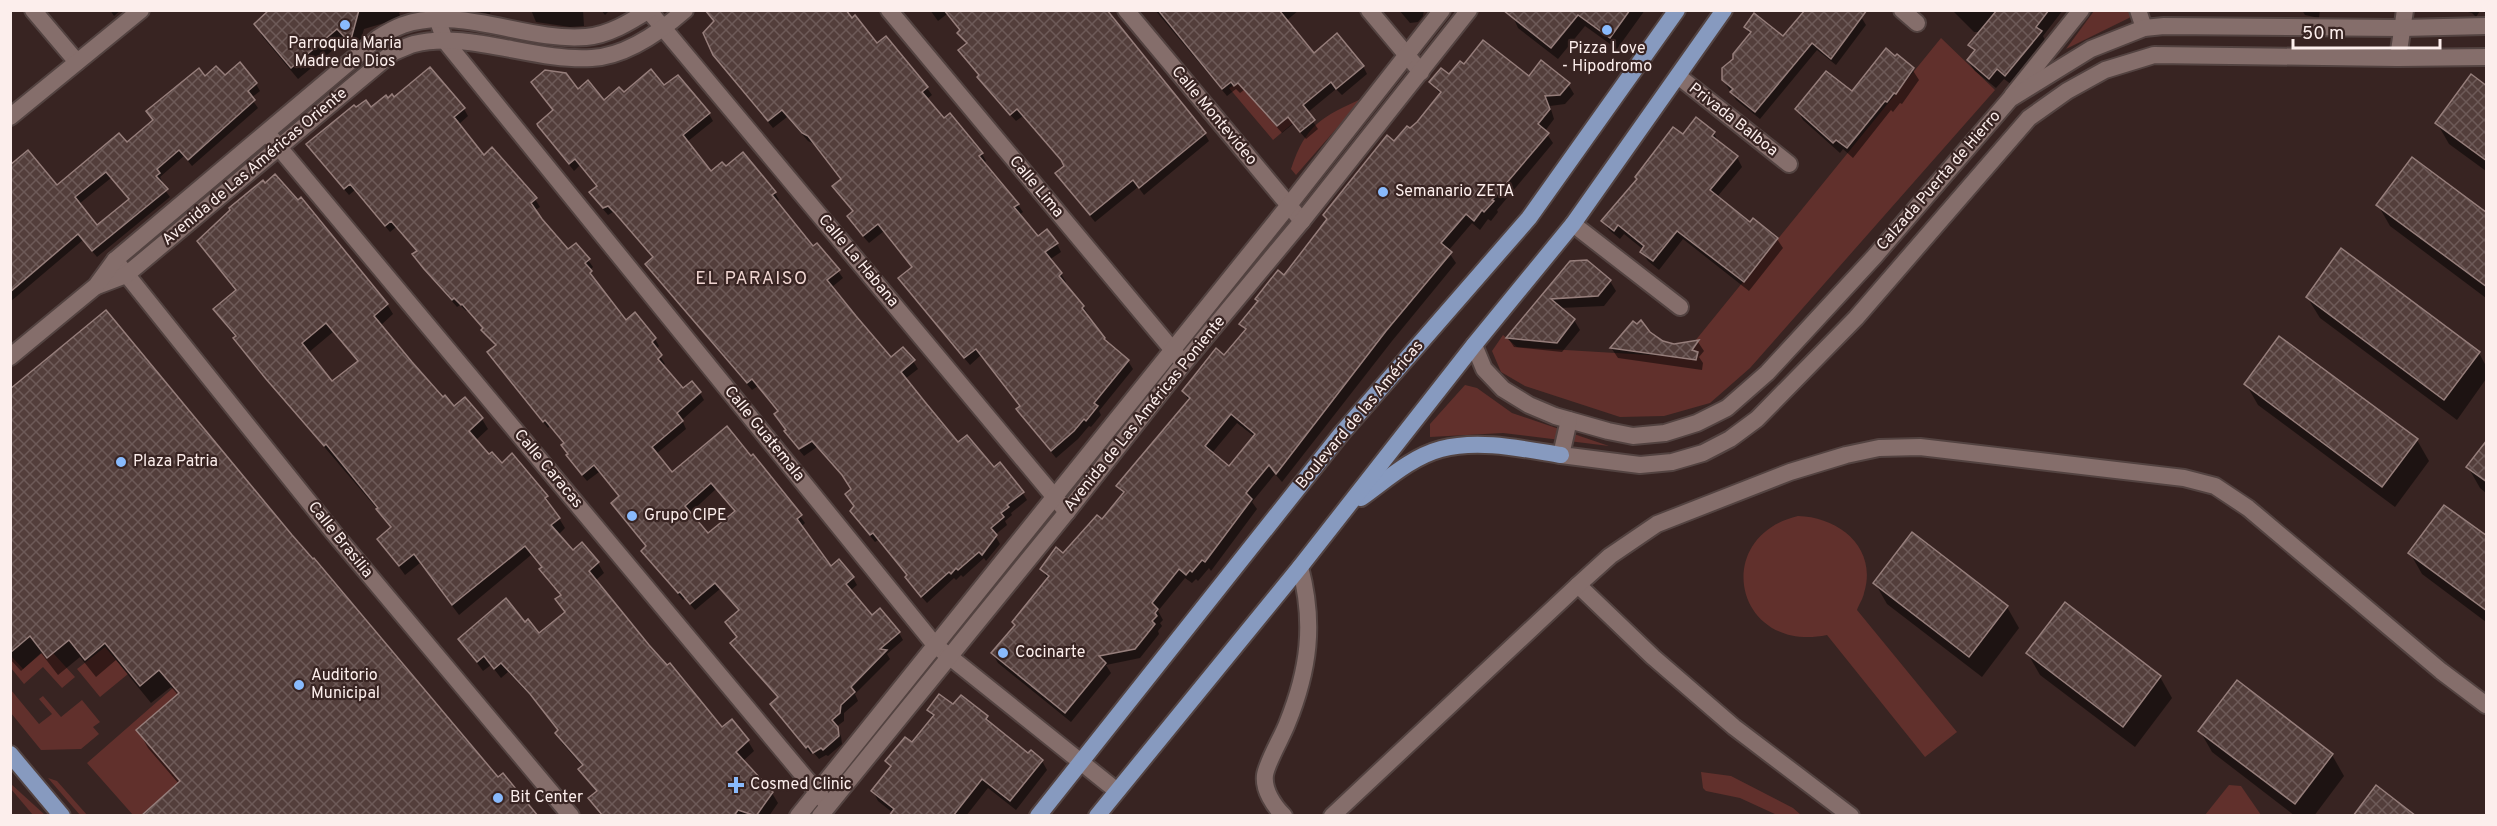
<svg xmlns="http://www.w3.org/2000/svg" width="2497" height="826" font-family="Overpass,sans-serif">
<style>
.green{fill:#61302c}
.shadow{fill:#0007;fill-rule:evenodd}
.building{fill:url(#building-cross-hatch);stroke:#967e7b;stroke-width:1.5;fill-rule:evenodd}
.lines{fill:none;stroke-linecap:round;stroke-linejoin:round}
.minor-casing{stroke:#534341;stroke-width:20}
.tertiary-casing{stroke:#534341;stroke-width:20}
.primary-casing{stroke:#534341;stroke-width:20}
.minor{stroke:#856e6b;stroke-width:16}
.tertiary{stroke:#856e6b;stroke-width:16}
.primary{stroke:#879abf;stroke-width:16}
.poi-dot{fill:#89bafc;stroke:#382422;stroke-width:2}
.labels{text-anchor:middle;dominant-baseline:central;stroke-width:4.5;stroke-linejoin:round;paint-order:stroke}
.poi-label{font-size:16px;fill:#fceeec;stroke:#382422;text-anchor:start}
.street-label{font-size:16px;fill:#fceeec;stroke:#382422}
.neighbourhood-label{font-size:18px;letter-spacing:1.5px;fill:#efd5d1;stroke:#382422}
</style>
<defs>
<pattern id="building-cross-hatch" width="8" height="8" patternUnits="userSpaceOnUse" patternTransform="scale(1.5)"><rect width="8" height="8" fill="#533e3b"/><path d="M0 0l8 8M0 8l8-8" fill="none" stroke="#6d5a58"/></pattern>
</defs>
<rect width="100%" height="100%" fill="#382422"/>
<g class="green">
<path d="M2094 11H2130L2133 16 2066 49Z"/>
<path d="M1941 38 1995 90 1750 368 1710 403 1664 416 1620 417 1525 386 1501 372 1492 351 1503 335 1517 347 1682 357Z"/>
<path d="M1241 81 1251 98 1253 96 1288 117 1293 123 1273 140 1229 88Z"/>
<path d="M1363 98 1296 175 1291 169C1306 124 1322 117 1363 98Z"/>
<path d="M1465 385 1477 388 1512 413 1609 446 1503 433 1430 437V424Z"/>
<path d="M1798 516C1839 517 1878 548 1864 593 1863 599 1859 604 1857 610L1957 732 1925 757 1827 635C1735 654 1710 537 1798 516Z"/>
<path d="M105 647 128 674 100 697 77 669Z"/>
<path d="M43 652 53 653 75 677 62 688 43 667 24 684 11 668 10 655 23 669Z"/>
<path d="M174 687 179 693 136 730 180 781 141 815H133L87 763Z"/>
<path d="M11 690 39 724 52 714 39 699 43 696 61 717 82 700 100 722 93 727 99 734 81 749 41 750 11 713Z"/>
<path d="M1701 772 1731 776 1793 808 1801 815H1777L1740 798 1706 791 1703 788Z"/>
<path d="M48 778 57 781 87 815H80Z"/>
<path d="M11 784 45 815H33L11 789Z"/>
<path d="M2229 785 2241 786 2261 815H2205Z"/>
</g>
<g class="shadow">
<path d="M110 10H121L114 16Z"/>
<path d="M272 10H404L399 13 401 18 364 29 357 53 345 40 298 79 262 36 256 24Z"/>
<path d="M467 10H491L490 14Z"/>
<path d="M531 10H583L584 26 570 27 536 22Z"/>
<path d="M601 10H610L605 15Z"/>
<path d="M930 10H1086L1205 134 1209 141 1144 195 1138 187 1095 222 1057 174 1066 167 1023 116 1016 121 983 85 980 77 960 51 967 45 959 33 961 31 947 14 938 21Z"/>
<path d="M1155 10H1299L1286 21 1314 55 1363 66 1367 74 1342 95 1336 89 1307 113 1318 129 1306 139 1293 124 1282 133 1244 90 1240 93 1236 89 1227 96Z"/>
<path d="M1399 10H1424L1423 16 1418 22 1410 23Z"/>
<path d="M1510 10H1645L1617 49 1585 26 1558 59 1518 28Z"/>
<path d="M1800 10H1852L1861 17 1866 25 1836 65 1817 50 1760 119 1736 100 1723 80 1750 35 1746 27 1783 38 1804 14Z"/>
<path d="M1952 10H2063L2043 36 2046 42 2012 85 2004 79 1996 88 1975 71 1968 61 1975 53 1970 45 1981 32H1974Z"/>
<path d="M2302 10H2320L2319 18 2305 15Z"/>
<path d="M2460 10H2486V13L2480 11 2476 17 2472 13Z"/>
<path d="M853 19 877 45 927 88 932 95 927 99 944 120 982 154 986 161 983 164 1018 205 1023 212 1019 215 1037 239 1046 231 1057 244 1061 252 1049 260 1061 274 1066 282 1064 284 1083 306 1088 314 1086 316 1107 343 1128 361 1133 369 1099 411 1101 415 1091 427 1089 426 1078 439 1056 458 1023 417 1021 407 981 355 970 365 904 286 900 279 913 268 884 231 869 243 853 225 849 217 854 212 834 186 842 180 814 144 808 141 787 117 773 128 718 59Z"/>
<path d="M1464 66 1568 84 1574 94 1565 104 1550 106 1554 119 1545 131 1553 143 1497 210 1498 212 1491 221 1488 219 1480 230 1472 223 1448 251 1456 263 1392 341 1282 482 1275 474 1252 502 1257 509 1211 571 1209 568 1198 581 1196 579 1192 583 1185 578 1158 611 1163 620 1160 623 1162 626 1158 631 1159 634 1140 658 1106 665 1111 673 1071 722 998 663 992 653 1016 626 1048 580 1042 569 1063 555 1102 521 1124 496 1118 486 1189 401 1183 391 1224 357 1246 332 1241 324 1285 277 1327 220 1324 215 1410 130 1441 95 1431 83 1449 76ZM1237 423 1255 437 1229 468 1212 453Z"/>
<path d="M430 69 464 109 468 116 458 125 483 157 492 149 535 199 540 207 534 211 568 251 588 260 593 267 590 270 594 280 626 322 635 315 655 339 659 346 656 350 665 364 662 366 683 390 692 383 700 393 704 400 682 420 686 429 656 454 672 474 727 429 800 516 805 523 801 527 831 568 839 561 853 578 857 585 850 591 871 617 899 633 903 640 887 654 890 659 855 694 858 701 844 713V721L836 727 841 736 842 744 828 756 826 755 819 759 813 752 811 754 772 705 779 698 736 651 731 644 738 638 727 623 740 612 720 589 695 610 685 598 683 600 648 558 647 548 617 511 612 503 620 497 599 472 587 481 572 463 563 446 564 444 550 426 548 428 493 360 489 352 496 347 484 329 468 310 466 311 460 305 457 307 430 276 419 262 418 252 396 227 390 232 355 190 349 195 312 152 308 144 356 109H371L394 99ZM716 489 736 512 708 535 689 514Z"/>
<path d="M1912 69 1919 80 1902 104 1900 103 1893 112 1891 110 1853 158 1843 149 1840 153 1803 120 1797 109 1852 93Z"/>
<path d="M225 77 256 84 260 91 251 98 258 108 192 166 184 156 160 177 162 181 160 183 170 197 97 257 83 240 10 302V167L57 187 126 144 205 78ZM111 178 129 200 97 227 79 204Z"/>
<path d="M664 88 709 114 713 121 687 142 711 173 726 168 775 193 779 200 776 203 813 248 838 271 843 278 832 287 891 359 913 361 918 369 905 379 957 444 1022 492 1027 500 1011 513 1012 515 1005 521 1007 525 995 535 1000 544 986 561 984 558 963 577 961 575 956 580 954 578 927 603 911 585 906 577 908 576 878 540 875 542 856 518 852 511 855 508 847 495 853 490 849 483 817 447 804 456 790 439 779 412 758 386 752 390 651 271 654 258 621 220 613 212 608 215 595 200 591 192 598 187 580 165 574 171 543 131 578 91 604 102 624 94Z"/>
<path d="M2486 88V171L2449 144 2437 123Z"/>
<path d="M1697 119 1714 133 1719 143 1737 157 1742 167 1717 197 1751 224 1777 239 1783 248 1749 291 1683 239 1659 270 1648 261 1642 252 1644 250 1624 234 1620 239 1609 230 1603 221Z"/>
<path d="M2378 205 2486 215V298L2390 226Z"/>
<path d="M199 241 387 304 393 314 380 326 442 399 454 408 482 419 488 429 475 441 489 456 546 497 565 528 558 535 573 552 582 544 598 563 604 573 595 581 648 646 722 729 748 741 754 751 742 762 772 793 778 803 769 816H602L590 798 597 793 580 769 583 767 562 743 557 733 558 731 538 704 508 672 501 678 491 665 483 671 460 640 525 624 539 635 566 613 557 600 561 596 547 579 542 568 531 555 459 615 420 563 405 575 379 539 392 529 378 510 241 349 236 338 221 319 215 309 236 292ZM333 332 358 362 332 383 308 353Z"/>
<path d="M1587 262 1610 281 1616 291 1604 306 1560 308 1574 320 1580 330 1562 352 1514 347 1508 338Z"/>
<path d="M2307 297 2479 353 2486 366V379L2457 420 2320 318Z"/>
<path d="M1634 323 1662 342 1674 346 1698 342 1704 351 1699 357 1703 363 1702 370 1618 358 1612 349Z"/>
<path d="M2246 384 2417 440 2429 461 2395 507 2258 405Z"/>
<path d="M10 391 291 536 497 779 536 816 179 784 148 748 138 730 178 695 171 687 151 703 116 660 96 677 80 657 58 675 41 653 21 671 10 659Z"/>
<path d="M2486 443V493L2480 488 2468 467Z"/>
<path d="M2486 538V622L2422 574 2410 553Z"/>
<path d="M1875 583 2007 607 2019 628 1982 677 1887 604Z"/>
<path d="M2065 605 2160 677 2172 698 2135 747 2040 675 2028 654Z"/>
<path d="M954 706 987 717 992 725 1028 755 1042 761 1047 770 1016 810 988 788 966 816H891L893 813 878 801 873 791 891 768 887 761 912 744 933 718 929 710Z"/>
<path d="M2200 731 2332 755 2344 776 2314 816H2295L2212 752Z"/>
</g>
<g class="building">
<path d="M269 10H359L350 43 337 29 291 68 254 24Z"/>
<path d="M705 10H846L852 18 855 15 877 43 886 36 928 87 922 92 944 118 950 113 983 153 979 156 1019 204 1014 207 1038 236 1047 229 1058 243 1045 252 1062 273 1059 276 1084 306 1082 308 1105 338 1104 339 1129 360 1094 403 1098 406 1086 421 1084 419 1074 431 1051 451 1016 409 1020 406 976 349 964 358 898 278 912 267 878 224 863 236 847 216 853 211 832 186 841 179 808 136 802 133 782 110 768 121 713 55 703 33 714 21Z"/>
<path d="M944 10H1107L1206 133 1139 188 1133 180 1090 215 1055 173 1064 166 1061 160 1017 109 1010 115 977 77 979 75 958 50 967 43 957 33 960 30Z"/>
<path d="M1158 10H1279L1314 53 1337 33 1364 66 1336 89 1331 82 1303 105 1315 120 1300 132 1288 117 1277 126 1238 83 1234 86 1231 82 1222 89Z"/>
<path d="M1503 10H1630L1610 38 1578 15 1551 48Z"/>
<path d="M1805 10H1867L1831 59 1812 43 1755 112 1730 92 1733 89 1722 80V68L1733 59V54L1751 32 1744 27 1754 13 1783 36Z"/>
<path d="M1997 10H2049L2036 27 2042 31 2005 76 1997 69 1989 79 1967 60 1975 50 1968 45Z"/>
<path d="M1483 40 1529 76 1541 60 1570 83 1560 95 1545 96 1550 109 1538 124 1549 133 1492 200 1494 201 1484 212 1482 210 1474 221 1466 214 1441 243 1452 252 1386 331 1276 474 1269 465 1246 493 1252 499 1205 562 1202 560 1192 572 1190 570 1186 575 1179 569 1152 603 1158 609 1155 613 1157 616 1152 621 1155 624 1135 649 1099 656 1106 663 1065 713 991 653 1015 625 1012 622 1049 576 1040 569 1056 547 1063 553 1097 515 1102 519 1124 492 1116 486 1190 398 1182 391 1194 376 1216 348 1224 355 1246 329 1239 324 1258 301 1255 299 1278 270 1284 275 1327 219 1323 215 1387 135 1394 141 1407 126 1410 128 1417 122 1441 92 1429 82 1441 68 1449 74 1460 61 1464 64ZM1231 414 1255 434 1229 466 1205 446Z"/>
<path d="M1886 48 1895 56 1897 54 1914 68 1896 94 1894 93 1887 102 1885 101 1847 148 1836 140 1833 143 1795 109 1826 71 1852 91Z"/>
<path d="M240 62 257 83 248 91 255 100 188 160 179 150 157 169 160 173 156 176 168 189 92 251 78 234 10 292V165L28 150 57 185 119 133 127 142 153 120 146 111 199 68 205 76 216 66 225 75ZM106 172 129 199 97 225 75 197Z"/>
<path d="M430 67 465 108 454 117 484 155 492 147 537 198 531 203 542 219 568 249 576 243 590 259 585 263 592 271 590 273 626 320 635 312 656 338 652 342 662 355 658 359 683 388 692 381 701 392 677 413 683 421 652 447 672 472 727 426 751 456 753 454 802 515 797 519 831 566 839 559 854 577 846 584 872 615 880 608 900 632 880 649 887 650 851 687 855 692 841 705 840 713 832 720 838 727 839 736 823 750 821 748 813 753 808 746 806 748 770 704 778 697 730 643 737 637 725 622 739 610 715 583 690 604 680 592 678 593 641 551 646 546 611 503 619 496 594 465 582 475 566 455 568 454 561 445 564 443 545 420 543 422 487 352 496 345 481 330 483 328 462 304 461 305 454 298 452 300 424 269 412 254 417 251 391 221 385 226 350 184 344 189 306 144 354 105 356 107 366 100 371 107 386 95 388 98 392 94 394 97ZM711 483 735 511 708 533 685 506Z"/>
<path d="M651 69 664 85 678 75 710 113 683 135 711 171 722 162 726 166 743 152 776 192 772 195 813 246 817 243 840 270 827 280 856 316 891 357 903 347 915 360 901 372 925 402 958 442 967 435 994 467 1000 462 1024 492 1007 505 1009 507 1001 513 1004 517 991 528 997 535 982 555 979 552 958 570 956 568 951 574 949 572 921 597 905 577 907 575 873 533 870 535 850 511 854 506 845 494 851 489 842 475 812 441 799 449 784 431 786 430 774 414 778 411 752 379 747 383 645 264 653 257 615 213 608 206 603 208 589 192 597 186 575 159 569 164 538 126 537 124 553 110 531 82 545 70 566 73 578 89 588 80 604 100 619 87 624 92Z"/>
<path d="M2471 74 2487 86V161L2435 123Z"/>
<path d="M1696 117 1715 132 1712 136 1738 156 1710 190 1750 222 1753 218 1778 238 1744 282 1677 231 1653 261 1640 252 1644 246 1618 225 1614 231 1601 221 1637 179 1635 177 1673 127 1683 134Z"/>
<path d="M2412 157 2487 213V287L2376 205Z"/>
<path d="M275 174 298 200 301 197 388 304 374 316 412 362 443 397 445 395 454 406 465 397 483 418 469 431 489 454 492 452 502 463 512 453 548 496 545 498 560 518 551 525 573 550 582 542 599 562 589 571 649 645 667 665 670 663 722 727 732 719 749 740 736 752 773 792 756 816 738 810 734 816H603L588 798 597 791 578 769 583 765 555 733 558 730 530 694 501 663 494 669 484 656 477 662 458 639 506 598 525 622 528 619 539 633 565 612 555 599 561 595 539 569 542 567 525 546 452 605 414 554 399 566 377 539 391 527 376 509 378 508 326 444 324 446 266 379 233 338 236 336 213 309 236 290 197 241 230 210 229 208 263 180 265 183ZM326 323 358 361 332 381 302 343Z"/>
<path d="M2341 248 2480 352 2444 400 2306 297Z"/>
<path d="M1587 260 1611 280 1598 296 1551 299 1575 319 1557 343 1506 338 1570 261Z"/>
<path d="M106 310 292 535 313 559 314 558 498 777 503 773 538 816H141L180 781 136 730 179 693 159 670 140 686 105 643 85 660 69 640 47 658 30 636 10 653V389Z"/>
<path d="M1641 320 1650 332 1663 341 1674 344 1699 340 1692 350 1698 352 1696 360 1610 348 1633 321 1637 324Z"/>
<path d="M2279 336 2418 439 2382 487 2244 384Z"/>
<path d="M2487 440V482L2466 467Z"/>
<path d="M2444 505 2487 536V611L2408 553Z"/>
<path d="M1912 532 2008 606 1969 657 1873 583Z"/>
<path d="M2065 602 2161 676 2123 727 2026 653Z"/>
<path d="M2237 680 2333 754 2295 804 2198 731Z"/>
<path d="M939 694 953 704 961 695 988 716 986 719 1028 753 1031 750 1043 760 1010 801 982 779 953 816H889L894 809 871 791 891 766 885 761 905 737 912 742 934 715 927 710Z"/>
<path d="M2376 785 2416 816H2353Z"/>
</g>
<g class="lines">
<defs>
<g id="minor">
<path d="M33 10 77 62"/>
<path d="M438 10 437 18 445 41"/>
<path d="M889 10 1181 360"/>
<path d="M1126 10 1302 221"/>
<path d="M1369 10 1421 72"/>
<path d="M1902 10 1917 23"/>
<path d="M2138 10 2144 28"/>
<path d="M649 11 1067 512"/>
<path d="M2398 58 2405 10"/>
<path d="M1678 76 1789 164"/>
<path d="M2012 96 2081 10"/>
<path d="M10 117 141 10"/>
<path d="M267 133 828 805"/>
<path d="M1573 224 1680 307"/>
<path d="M115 260 333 532 571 816"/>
<path d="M1578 585 1653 657 1734 727 1851 816"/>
<path d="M1284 816C1274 806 1263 790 1265 775 1267 762 1282 737 1287 724 1309 670 1315 623 1300 567"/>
<path d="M1332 816 1578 585 1610 556 1657 524 1790 472 1846 455 1879 448 1920 447 2184 478 2215 486 2248 508 2441 671 2486 705"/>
</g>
<g id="tertiary">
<path d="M445 41 935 645 1117 791"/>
<path d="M97 286 126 275 392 53C399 50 407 46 414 44 467 30 535 62 592 58 627 56 660 32 685 10"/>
<path d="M1474 345 1484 369 1503 389 1529 405 1555 416 1608 431 1633 436 1665 433 1697 423 1727 408 1767 373 1875 256 2010 99 2091 49 2144 28 2164 26 2402 28 2486 26"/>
<path d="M10 357 96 286 115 260 378 38C386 33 395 28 403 25 462 5 525 42 586 37 609 35 630 22 649 10"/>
<path d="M1569 420 1561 455 1640 465 1672 462 1703 453 1730 439 1757 419 1856 318 2029 118 2067 91 2105 70 2154 55 2398 58 2486 57"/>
<path d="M798 816 1289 205 1442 10"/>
<path d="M820 816 1067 512 1184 363 1302 221 1469 10"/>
</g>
<g id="primary">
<path d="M1361 498C1385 481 1411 457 1441 449 1479 439 1523 449 1561 455"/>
<path d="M10 754 62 816"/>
<path d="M1038 816 1341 434 1529 218 1677 10"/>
<path d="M1097 816 1300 567 1474 345 1573 224 1724 10"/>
</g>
</defs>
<use href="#minor" class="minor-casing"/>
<use href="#tertiary" class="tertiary-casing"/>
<use href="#primary" class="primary-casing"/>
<use href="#minor" class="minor"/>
<use href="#tertiary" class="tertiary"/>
<use href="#primary" class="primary"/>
</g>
<g class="poi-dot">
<circle cx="345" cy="25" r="6"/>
<circle cx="1607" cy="30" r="6"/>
<circle cx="1383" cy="192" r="6"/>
<circle cx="121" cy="462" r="6"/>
<circle cx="632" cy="516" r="6"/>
<circle cx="1003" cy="653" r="6"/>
<circle cx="299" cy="685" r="6"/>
<path d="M733 776h6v6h6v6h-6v6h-6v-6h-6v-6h6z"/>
<circle cx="498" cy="798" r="6"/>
</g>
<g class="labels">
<g class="poi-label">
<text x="345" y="44" text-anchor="middle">Parroquia Maria<tspan x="345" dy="18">Madre de Dios</tspan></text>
<text x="1607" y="49" text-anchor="middle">Pizza Love<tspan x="1607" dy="18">- Hipodromo</tspan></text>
<text x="1395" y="192">Semanario ZETA</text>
<text x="133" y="462">Plaza Patria</text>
<text x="644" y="516">Grupo CIPE</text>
<text x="1015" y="653">Cocinarte</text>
<text x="311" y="676">Auditorio<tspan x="311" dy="18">Municipal</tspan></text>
<text x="750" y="785">Cosmed Clinic</text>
<text x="510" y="798">Bit Center</text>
</g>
<g class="street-label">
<text transform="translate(1214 116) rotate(50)">Calle Montevideo</text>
<text transform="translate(1733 120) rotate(38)">Privada Balboa</text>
<text transform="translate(255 167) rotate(-40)">Avenida de Las Américas Oriente</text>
<text transform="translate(1939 181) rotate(-49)">Calzada Puerta de Hierro</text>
<text transform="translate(1036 187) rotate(50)">Calle Lima</text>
<text transform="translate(858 261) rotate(50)">Calle La Habana</text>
<text transform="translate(1145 414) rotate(-51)">Avenida de Las Américas Poniente</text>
<text transform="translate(1360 415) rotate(-50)">Boulevard de las Américas</text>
<text transform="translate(764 434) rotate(51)">Calle Guatemala</text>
<text transform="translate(548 469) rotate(50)">Calle Caracas</text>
<text transform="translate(340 540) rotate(51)">Calle Brasilia</text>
</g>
<g class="neighbourhood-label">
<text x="752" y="279">EL PARAISO</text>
</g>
</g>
<rect width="2497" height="826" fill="none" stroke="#fceeec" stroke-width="24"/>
<path d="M2293 39v9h147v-9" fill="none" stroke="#fceeec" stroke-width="3"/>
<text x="2302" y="39" font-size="18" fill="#fceeec" stroke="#382422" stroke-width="4.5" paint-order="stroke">50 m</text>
</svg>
